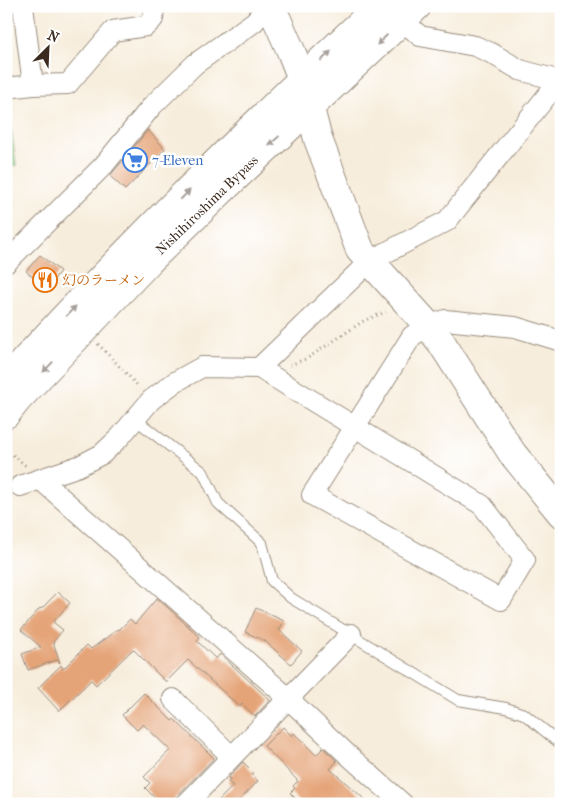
<svg xmlns="http://www.w3.org/2000/svg" width="567" height="810" font-family="'IM FELL French Canon','Noto Serif JP',serif">
<style>
.green{fill:#98dd96;stroke:#6a845a}
.building{fill:#e5a478}
.lines{fill:none;stroke-linecap:round;stroke-linejoin:round}
.lane-casing{stroke:#998c7d;stroke-width:12}
.street-casing{stroke:#998c7d;stroke-width:22}
.secondary-casing{stroke:#998c7d;stroke-width:30}
.highway-casing{stroke:#998c7d;stroke-width:30}
.path{stroke:#998c7d;stroke-width:3;stroke-dasharray:1 4;stroke-linecap:butt}
.lane{stroke:#fff;stroke-width:10}
.street{stroke:#fff;stroke-width:20}
.secondary{stroke:#fff;stroke-width:28}
.highway{stroke:#fff;stroke-width:28}
.oneway{fill:#a79f9a}
.labels{text-anchor:middle;dominant-baseline:central;stroke-width:5;stroke-linejoin:round;paint-order:stroke}
.shop-label{font-size:14px;fill:#366cbe;stroke:#fff;text-anchor:start}
.street-label{font-size:14px;fill:#3b2a1e;stroke:#fff}
.food-label{font-size:14px;fill:#c56008;stroke:#fff;text-anchor:start}
</style>
<rect width="100%" height="100%" fill="#fff"/>
<filter id="ink" filterUnits="userSpaceOnUse"><feTurbulence type="fractalNoise" baseFrequency=".02" numOctaves="2"/><feDisplacementMap in="SourceGraphic" scale="10" xChannelSelector="R" yChannelSelector="G"/><feConvolveMatrix kernelMatrix="1 2 1 2 8 2 1 2 1" color-interpolation-filters="sRGB"/></filter>
<filter id="wash" filterUnits="userSpaceOnUse"><feTurbulence type="fractalNoise" baseFrequency=".0096" numOctaves="4" result="noise"/><feDisplacementMap in="SourceGraphic" scale="20" xChannelSelector="R" yChannelSelector="G"/><feGaussianBlur stdDeviation="1.12" result="paint"/><feColorMatrix in="noise" values="0 0 0 0 0 0 0 0 0 0 0 0 0 0 0 0 0 1.4 0 .05"/><feComposite in="paint" operator="in"/></filter>
<g filter="url(#wash)">
<rect width="100%" height="100%" fill="#f7eddc"/>
<path class="green" d="M6 92 16 165 6 169Z"/>
<g id="blocks">
<g class="building">
<path d="M148 130 165 149 125 190 110 176Z"/>
<path d="M40 255 60 271 47 289 26 271Z"/>
<path d="M58 592 70 603 53 622 63 630 53 642 60 663 57 660 28 670 22 654 41 647 21 630 40 608 41 609Z"/>
<path d="M157 598 200 637 197 641 216 659 220 654 270 700 255 716 242 704 240 707 188 660 166 682 133 649 96 685 91 680 59 711 38 688 61 665 63 669 87 645 91 649 118 629 119 630 130 619 135 624Z"/>
<path d="M256 608 284 621 279 630 302 651 291 664 265 641 245 632Z"/>
<path d="M144 693 172 721 174 719 214 758 169 804H161L145 788 150 783 144 777 170 750 143 724 137 730 122 715Z"/>
<path d="M283 727 292 736 294 733 316 755 323 748 337 761 330 769 370 804H301L290 793 295 788 293 786 298 781 264 746Z"/>
<path d="M243 762 254 773 252 775 258 781 236 804H215L233 786 228 782 230 779 228 778Z"/>
</g>
</g>
</g>
<g filter="url(#ink)">
<use href="#blocks" fill-opacity="0" stroke="#998c7d" stroke-width="1"/>
<g class="lines">
<defs>
<path id="lane" d="M135 419 203 472 218 503 262 543 272 581 291 598 458 700 506 708 524 714 561 744"/>
<g id="street">
<path d="M402 20 420 36 475 46 491 53 520 70 561 81"/>
<path d="M33 85 68 84 113 31 146 26 153 19 154 6"/>
<path d="M6 88 33 85 23 6"/>
<path d="M6 263 104 165 152 106 195 64 254 22 268 6"/>
<path d="M259 368 482 505 525 560 501 600 312 495 412 336 428 326 445 320 515 327 561 341"/>
<path d="M41 480 278 689 348 755 403 804"/>
<path d="M20 486 79 466 102 454 120 437 151 400 175 382 202 367 259 368 367 264 385 253 447 221 550 92 561 82"/>
<path d="M173 699 231 756"/>
<path d="M186 804 351 634"/>
</g>
<path id="secondary" d="M271 6 291 51 302 79 318 139 360 250 424 321 441 342 512 453 561 513"/>
<g id="highway">
<path d="M6 381C124 250 251 127 379 6"/>
<path d="M6 414 18 399 149 261 220 192 417 6"/>
</g>
</defs>
<use href="#lane" class="lane-casing"/>
<use href="#street" class="street-casing"/>
<use href="#secondary" class="secondary-casing"/>
<use href="#highway" class="highway-casing"/>
<g class="path">
<path d="M98 344 139 387"/>
<path d="M290 365 308 358 365 320 386 312"/>
<path d="M6 451 9 436"/>
<path d="M13 455 26 466"/>
</g>
<use href="#lane" class="lane"/>
<use href="#street" class="street"/>
<use href="#secondary" class="secondary"/>
<use href="#highway" class="highway"/>
</g>
<defs><path id="oneway-solid" d="M-6-.8H1V-3.2L6.5 0L1 3.2V.8H-6Z" transform="scale(1.25)"/></defs>
<g class="oneway">
<use href="#oneway-solid" transform="translate(382 40) rotate(136)"/>
<use href="#oneway-solid" transform="translate(326 56) rotate(-43)"/>
<use href="#oneway-solid" transform="translate(274 141) rotate(137)"/>
<use href="#oneway-solid" transform="translate(185 195) rotate(-45)"/>
<use href="#oneway-solid" transform="translate(71 311) rotate(-46)"/>
<use href="#oneway-solid" transform="translate(48 367) rotate(134)"/>
</g>
</g>
<defs>
<symbol id="supermarket-ring" viewBox="-11 -11 22 22"><circle r="9.5" fill="#fff" stroke="#3f7fe0" stroke-width="1.5"/><path d="M-6-5.5h2.5l.6 2H6L4.5 2H-2.5L-4.4-4H-6ZM-1.5 3.2a1.3 1.3 0 1 0 .1 0ZM3 3.2a1.3 1.3 0 1 0 .1 0Z" fill="#3f7fe0"/></symbol>
<symbol id="restaurant-ring" viewBox="-11 -11 22 22"><circle r="9.5" fill="#fff" stroke="#e8710a" stroke-width="1.5"/><path d="M-5-6h1v4h1v-4h1v4h1v-4h1v5L-1.5 .5V6h-2V.5L-5-1ZM5-6V6H3V1.5H1.5Q1.5-4 5-6Z" fill="#e8710a"/></symbol>
</defs>
<g fill-rule="evenodd">
<use href="#supermarket-ring" x="121" y="146" width="28" height="28"/>
<use href="#restaurant-ring" x="31" y="266" width="28" height="28"/>
</g>
<g class="labels">
<g class="shop-label">
<text x="152" y="160">7-Eleven</text>
</g>
<g class="street-label">
<text transform="translate(207 205) rotate(-44)">Nishihiroshima Bypass</text>
</g>
<g class="food-label">
<text x="62" y="280">幻のラーメン</text>
</g>
</g>
<rect width="567" height="810" fill="none" stroke="#fff" stroke-width="25"/>
<g transform="translate(48 48) rotate(24)" stroke="#ffffff" stroke-width="4" paint-order="stroke">
<path d="M0-4L9 19L0 12L-9 19Z" fill="#3b2a1e"/>
<text y="-8" font-size="14" font-weight="bold" text-anchor="middle" fill="#3b2a1e">N</text>
</g>
</svg>
